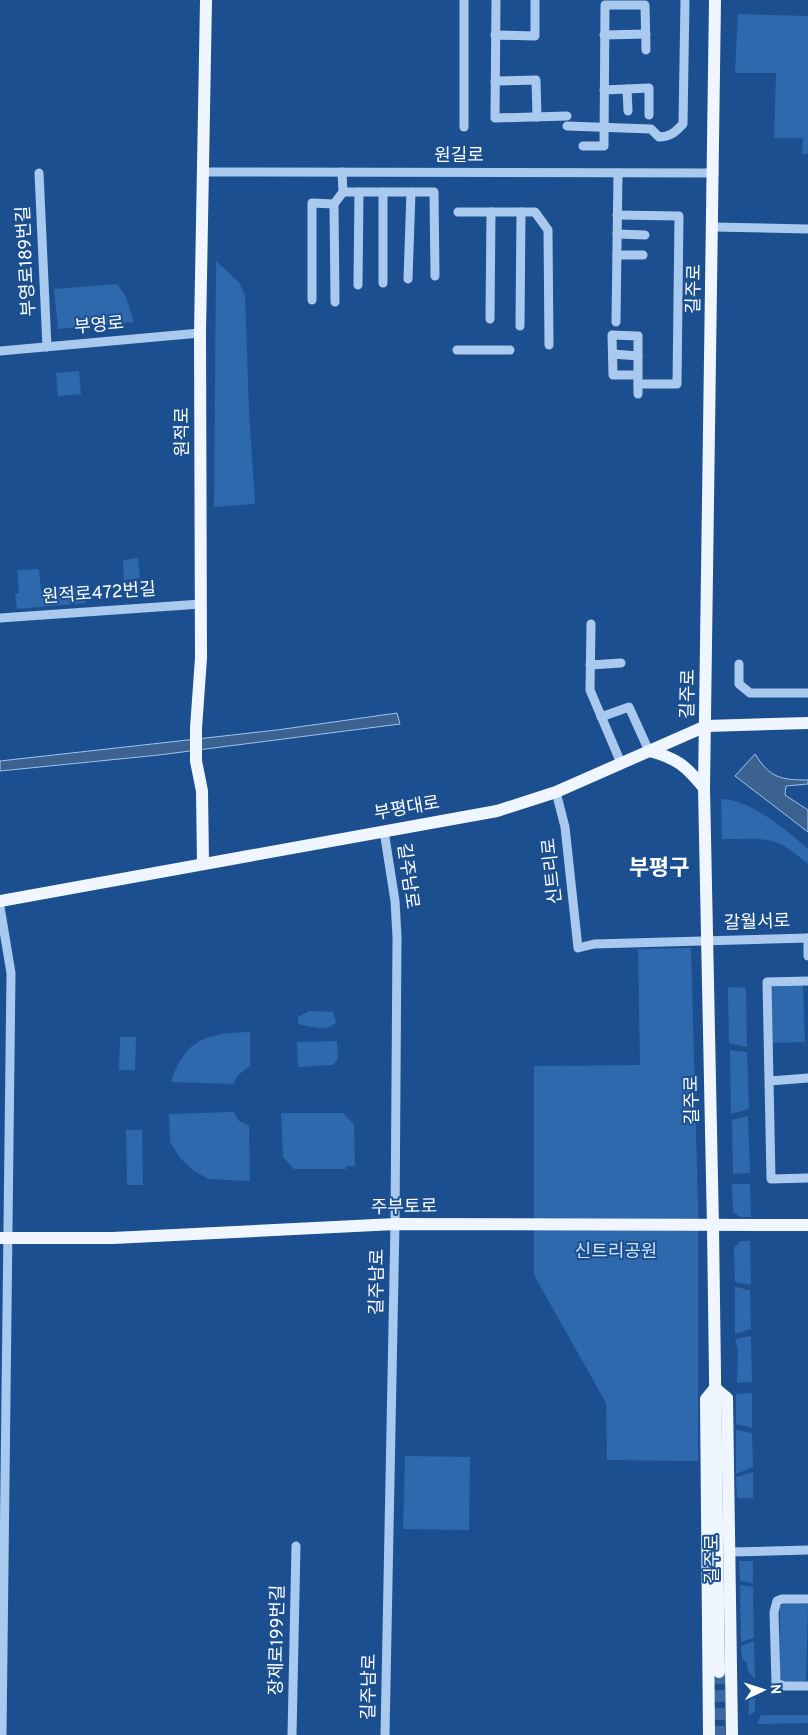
<svg xmlns="http://www.w3.org/2000/svg" width="808" height="1735" font-family="Overpass,'Noto Sans KR',sans-serif">
<style>
.green{fill:#2e69ad}
.water{fill:#3c6290;stroke:#9cc4f0}
.lines{fill:none;stroke-linecap:round;stroke-linejoin:round}
.major-tunnel{stroke:#3d69a0;stroke-width:12;stroke-dasharray:12 6;stroke-linecap:butt}
.minor{stroke:#a9c9ee;stroke-width:9}
.major{stroke:#f0f6ff;stroke-width:12}
.labels{text-anchor:middle;dominant-baseline:central;stroke-width:4;stroke-linejoin:round;paint-order:stroke}
.street-label{font-size:18px;fill:#fff;stroke:#1b4f8f}
.park-label{font-size:18px;fill:#cfe3fa;stroke:#1b4f8f}
.district-label{font-size:22px;font-weight:bold;fill:#fff;stroke:#1b4f8f}
</style>
<rect width="100%" height="100%" fill="#1b4f8f"/>
<g class="green">
<path d="M738 14 808 16V154H802L803 138H774L776 73H735Z"/>
<path d="M216 261 239 282 245 295 249 412 255 504 214 507Z"/>
<path d="M117 284 126 297 134 322 58 329 54 289Z"/>
<path d="M79 371 81 394 58 396 56 373Z"/>
<path d="M138 558 140 578 124 580 123 560Z"/>
<path d="M39 569 41 591 85 587 86 603 17 609 15 594 19 593 17 570Z"/>
<path d="M721 799C749 799 787 830 808 849V864C773 834 766 839 722 839Z"/>
<path d="M691 948 698 1205V1461L607 1460 606 1403 534 1275V1066L640 1065 638 949Z"/>
<path d="M803 985 805 1042 773 1043 771 987Z"/>
<path d="M728 987 746 988 747 1047 729 1043Z"/>
<path d="M309 1011 333 1012 336 1022C329 1033 307 1026 298 1024V1017Z"/>
<path d="M250 1032V1066L237 1076 234 1084 171 1082C185 1038 208 1033 250 1032Z"/>
<path d="M120 1037H136L135 1070H119Z"/>
<path d="M337 1041 338 1058 333 1065 298 1067 297 1042Z"/>
<path d="M730 1050 747 1052 749 1109 731 1114Z"/>
<path d="M234 1112 239 1121 249 1126 250 1181 209 1179 194 1171 181 1159 170 1142 169 1114Z"/>
<path d="M281 1113H343L354 1124 355 1166H346V1169H294L283 1157Z"/>
<path d="M748 1116 750 1173 733 1174 732 1120Z"/>
<path d="M126 1130H142L143 1185H127Z"/>
<path d="M732 1184H750L751 1217H740L733 1212Z"/>
<path d="M740 1241H750L751 1285 735 1282 734 1248Z"/>
<path d="M735 1287 750 1290 751 1329 735 1334Z"/>
<path d="M751 1336 752 1382 737 1383 738 1350 735 1339Z"/>
<path d="M752 1393V1428L736 1424V1394Z"/>
<path d="M736 1430 752 1433 753 1467 736 1474Z"/>
<path d="M405 1456 470 1457 469 1530 403 1529Z"/>
<path d="M753 1472V1498H737L736 1477Z"/>
<path d="M753 1561V1583L740 1581 739 1561Z"/>
<path d="M740 1585 753 1587 754 1638 741 1642Z"/>
<path d="M785 1603 808 1604 806 1681 784 1682 780 1678V1607Z"/>
<path d="M754 1641 755 1679 748 1671 747 1663 742 1659 741 1646Z"/>
<path d="M748 1684 755 1689V1711L749 1716Z"/>
<path d="M761 1715H808V1723L757 1724Z"/>
</g>
<g class="water">
<path d="M397 713 400 724 159 755 0 771V761L277 730Z"/>
<path d="M755 754C770 778 781 780 808 780V784L786 786 785 795 808 810V832L735 776Z"/>
</g>
<g class="lines">
<path class="major-tunnel" d="M719 1672V1735"/>
<g class="minor">
<path d="M496 0 495 118 567 116"/>
<path d="M495 35 535 36V0"/>
<path d="M604 35 646 34"/>
<path d="M495 81 536 80 537 117"/>
<path d="M627 89 628 111"/>
<path d="M604 90 649 88V115"/>
<path d="M567 126 651 129 659 137C671 137 675 132 683 124L685 0"/>
<path d="M464 127V0"/>
<path d="M583 146H604L605 5H645L646 50"/>
<path d="M203 172 714 173"/>
<path d="M39 173 47 347"/>
<path d="M343 192H434L435 276"/>
<path d="M334 204 335 302"/>
<path d="M458 212H535L548 230 549 345"/>
<path d="M617 215 679 216 677 384H638"/>
<path d="M713 227 808 229"/>
<path d="M617 234 645 235"/>
<path d="M617 255H643"/>
<path d="M408 279 411 192"/>
<path d="M383 283V192"/>
<path d="M358 285 359 192"/>
<path d="M312 300V203L334 204 343 192 342 172"/>
<path d="M490 319 491 212"/>
<path d="M616 322 618 173"/>
<path d="M520 326 521 212"/>
<path d="M457 350H510"/>
<path d="M0 351 200 333"/>
<path d="M613 354 638 356"/>
<path d="M638 375H613L612 335 638 336V394"/>
<path d="M0 618 201 604"/>
<path d="M591 624 590 690 621 763"/>
<path d="M739 664V684L750 693H808"/>
<path d="M590 665 621 663"/>
<path d="M601 717 629 707 649 751"/>
<path d="M556 792 565 827 578 948 594 944 808 938"/>
<path d="M384 831 395 901 397 937 395 1224 385 1735"/>
<path d="M0 907 11 973 2 1735"/>
<path d="M808 938V956"/>
<path d="M808 981 767 982 771 1179 808 1178"/>
<path d="M770 1081 808 1078"/>
<path d="M731 1552 808 1550"/>
<path d="M808 1599H782L777 1601 774 1612 776 1683 784 1686H808"/>
<path d="M292 1735 296 1546"/>
</g>
<g class="major">
<path d="M715 0 704 788 713 1227 719 1672"/>
<path d="M649 751C677 758 686 766 704 788"/>
<path d="M203 863 202 791 196 761V728L201 658 200 333 206 0"/>
<path d="M0 901 497 811 556 792 706 726 808 723"/>
<path d="M0 1238H113L395 1224 808 1225"/>
<path d="M715 1388 727 1398 732 1735"/>
<path d="M709 1735 706 1399 715 1388"/>
</g>
</g>
<g class="labels">
<g class="street-label">
<text x="459" y="156">원길로</text>
<text transform="translate(27 261) rotate(-93)">부영로189번길</text>
<text transform="translate(695 289) rotate(-89)">길주로</text>
<text transform="translate(99 326) rotate(-5)">부영로</text>
<text transform="translate(183 432) rotate(-90)">원적로</text>
<text transform="translate(99 594) rotate(-4)">원적로472번길</text>
<text transform="translate(689 694) rotate(-89)">길주로</text>
<text transform="translate(407 809) rotate(-10)">부평대로</text>
<text transform="translate(553 871) rotate(-96)">신트리로</text>
<text transform="translate(407 876) rotate(82)">길주남로</text>
<text transform="translate(757 923) rotate(-2)">갈월서로</text>
<text transform="translate(693 1100) rotate(-91)">길주로</text>
<text transform="translate(404 1208) rotate(-1)">주부토로</text>
<text transform="translate(378 1282) rotate(-89)">길주남로</text>
<text transform="translate(713 1559) rotate(-90)">길주로</text>
<text transform="translate(278 1640) rotate(-89)">장제로199번길</text>
<text transform="translate(370 1687) rotate(-89)">길주남로</text>
</g>
<g class="park-label">
<text x="616" y="1252">신트리공원</text>
</g>
<g class="district-label">
<text x="659" y="869">부평구</text>
</g>
</g>
<g transform="translate(763 1690) rotate(86)" stroke="#1b4f8f" stroke-width="4" paint-order="stroke">
<path d="M0-4L9 19L0 12L-9 19Z" fill="#ffffff"/>
<text y="-8" font-size="14" font-weight="bold" text-anchor="middle" fill="#ffffff">N</text>
</g>
</svg>
